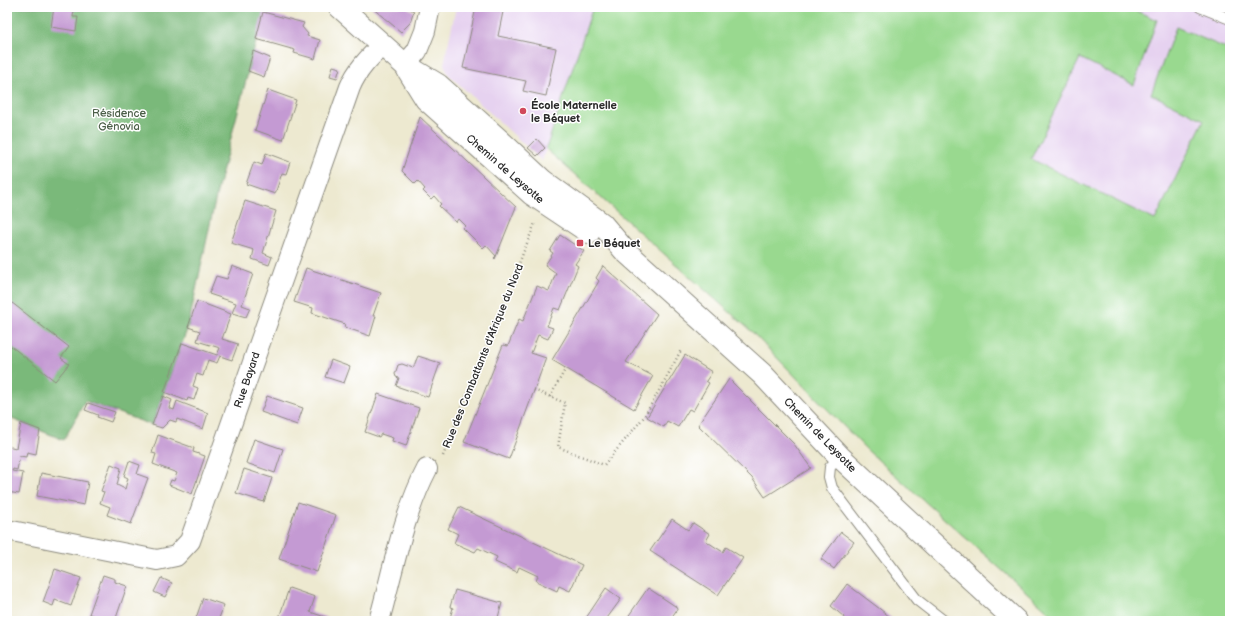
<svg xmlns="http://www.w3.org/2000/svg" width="1237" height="628" font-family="'Balsamiq Sans',sans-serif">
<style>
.built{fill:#e6d2f0}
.green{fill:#99d98f;stroke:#62825d}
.forest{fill:#7ab97a;stroke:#527252}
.building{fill:#c49ad3}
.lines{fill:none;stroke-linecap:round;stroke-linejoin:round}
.lane-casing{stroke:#8c8a7e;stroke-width:12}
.street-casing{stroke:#8c8a7e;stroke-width:22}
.secondary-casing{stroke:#8c8a7e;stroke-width:24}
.path{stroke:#8c8a7e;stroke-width:2.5;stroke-dasharray:1 3;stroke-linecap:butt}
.lane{stroke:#fff;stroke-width:10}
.street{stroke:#fff;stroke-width:20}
.secondary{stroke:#fff;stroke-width:22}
.poi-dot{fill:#d1495b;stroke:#fff;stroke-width:1.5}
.labels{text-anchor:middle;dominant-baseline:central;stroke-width:3;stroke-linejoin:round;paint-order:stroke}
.poi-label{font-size:11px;font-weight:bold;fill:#2b2b2b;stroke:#fff;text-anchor:start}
.park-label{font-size:11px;fill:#4c5f49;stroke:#fff}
.street-label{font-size:11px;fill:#2b2b2b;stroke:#fff}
</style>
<rect width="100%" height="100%" fill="#fff"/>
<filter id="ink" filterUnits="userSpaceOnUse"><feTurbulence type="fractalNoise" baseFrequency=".025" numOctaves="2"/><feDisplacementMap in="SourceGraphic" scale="8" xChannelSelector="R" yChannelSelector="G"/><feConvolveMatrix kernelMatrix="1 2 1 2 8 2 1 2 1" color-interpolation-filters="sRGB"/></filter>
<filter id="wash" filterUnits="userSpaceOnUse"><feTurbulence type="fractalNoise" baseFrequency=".012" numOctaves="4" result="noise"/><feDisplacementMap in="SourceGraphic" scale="16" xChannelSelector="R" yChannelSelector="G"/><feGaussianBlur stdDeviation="0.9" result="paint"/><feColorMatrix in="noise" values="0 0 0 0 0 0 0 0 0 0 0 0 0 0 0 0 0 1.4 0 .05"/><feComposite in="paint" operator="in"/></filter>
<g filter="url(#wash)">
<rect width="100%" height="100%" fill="#ede9d0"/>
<path class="built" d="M456 7H1230V345L575 63 542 161 448 74 444 64Z"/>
<path class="green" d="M593 7H1127L1157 20 1134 85 1080 58 1031 159 1155 220 1204 120 1151 94 1176 27 1230 50V621H1059L867 450 751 331 546 149Z"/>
<path class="forest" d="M7 7H265L217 192 188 327 152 425 85 401 64 440 7 417Z"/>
<g id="blocks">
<g class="building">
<path d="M54 7H79V10H74L73 17H78L76 31 51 27Z"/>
<path d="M371 7H406L414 11 410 23 401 32Z"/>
<path d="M476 7H504L498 36 556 48 546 96 523 91 526 81 463 68Z"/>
<path d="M263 12 304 23 302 27 308 34 307 36 320 40 315 59 294 53 295 50 256 39Z"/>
<path d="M253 51 270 58 264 77 248 71Z"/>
<path d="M333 66 340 68 337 78 330 76Z"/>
<path d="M268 90 296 100 283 140 255 130Z"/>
<path d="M420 117 516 207 495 259 494 258 496 256 486 245 483 248 463 228 465 226 458 219 456 222 439 206 441 204 434 196 431 199 423 191 425 189 418 181 415 184 402 171Z"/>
<path d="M537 139 545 148 537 156 528 148Z"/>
<path d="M266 153 290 162 286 174 282 173 275 194 246 184 254 162 262 165Z"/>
<path d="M245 201 276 211 263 253 272 257 269 265 252 259 254 250 231 243Z"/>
<path d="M560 235 584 251 575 264 578 266 560 310 554 308 547 326 553 328 548 339 538 335 531 353 546 358 509 459 464 442 503 345 508 346 519 319 523 321 537 286 549 291 556 273 545 265 553 253 550 251Z"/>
<path d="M232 266 253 274 242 305 250 308 246 317 232 313 236 303 209 294 216 276 227 279Z"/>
<path d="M603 266 657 314 626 362 653 376 634 409 552 360 599 281 596 278Z"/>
<path d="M306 268 381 293 373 316H376L370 336 344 327 345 324 312 313 313 308 294 302Z"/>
<path d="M7 299 69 347 61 358 69 364 55 381 7 343Z"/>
<path d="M197 301 231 314 222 339 238 344 232 360 220 356 217 363 208 360 203 376 197 374 193 386 198 388 194 400 188 398 187 401 164 392 182 343 217 355 220 348 197 341 200 331 188 327Z"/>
<path d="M685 355 712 372 706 381 709 383 693 411 689 409 678 427 667 421 664 427 647 417Z"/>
<path d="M418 356 440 363 428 397 396 386 399 378 396 377 395 374 398 365 402 364 413 368Z"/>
<path d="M331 360 350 367 344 383 325 377Z"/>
<path d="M729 379 794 444 811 468 765 497 752 478 698 425Z"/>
<path d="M378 394 419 408 406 446 392 441 393 438 381 434 379 437 365 432Z"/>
<path d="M163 396 172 400 169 408 174 410 177 401 208 413 203 429 177 419 176 422 170 420 162 428 152 425Z"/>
<path d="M267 396 303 408 297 425 261 412Z"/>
<path d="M88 403 115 412 111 422 97 417 98 415 85 410Z"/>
<path d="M21 423 40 430 36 454 27 452 26 457 20 456 17 470 13 469 12 471 23 473 19 494 7 492V446L16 448Z"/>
<path d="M158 435 194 448 193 452 205 456 192 494 169 485 171 480 174 481 177 473 153 464 156 454 152 453Z"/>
<path d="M254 439 283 449 275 473 246 463Z"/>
<path d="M129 461 140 465 137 474 148 478 131 524 107 515 110 507 100 503 104 492 101 491 111 464 121 468 117 485 125 489 128 478 124 476Z"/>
<path d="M244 469 272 478 264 502 236 493Z"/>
<path d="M41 473 88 482 84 505 37 496Z"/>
<path d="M298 502 336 515 317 572 279 559Z"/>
<path d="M459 507 582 565 570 591 559 586 557 591 536 581 538 576 519 567 517 572 495 562 497 557 478 548 475 552 454 543 458 534 448 529Z"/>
<path d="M672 519 688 530 693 523 710 534 706 541 723 552 726 547 743 558 718 595 650 551Z"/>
<path d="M841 532 854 542 834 569 821 559Z"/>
<path d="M55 569 81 578 71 606 55 600 53 606 43 602Z"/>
<path d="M103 575 115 579V582L127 586 115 621H109L89 614Z"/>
<path d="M161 578 172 583 165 597 154 592Z"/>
<path d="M847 584 880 609 895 621H842L844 617 831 606Z"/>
<path d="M289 588 315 597 310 612 337 621H278Z"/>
<path d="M606 588 621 599 605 621H584Z"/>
<path d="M648 588 678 608 669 621H625Z"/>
<path d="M455 590 502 603 497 621H449L453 608 450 607Z"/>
<path d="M203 598 224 605 218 621H195Z"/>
</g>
</g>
</g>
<g filter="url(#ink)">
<use href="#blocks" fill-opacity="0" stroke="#8c8a7e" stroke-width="1"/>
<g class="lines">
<defs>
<g id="lane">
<path d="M1200 7 1230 19"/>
<path d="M840 457 830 467 829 477 832 488 917 600 944 621"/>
</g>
<g id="street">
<path d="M405 65 417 51 425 31 430 7"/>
<path d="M7 530 157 560 176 556 190 541 350 87C357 70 369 58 382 45"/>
<path d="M379 621C393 571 403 515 427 469"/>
</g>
<g id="secondary">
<path d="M340 7 405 65 438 85 499 140 543 181 602 224 624 250 762 374 840 457 1016 621"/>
<path d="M408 70 426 99 532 194 589 232"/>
</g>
</defs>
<use href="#lane" class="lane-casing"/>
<use href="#street" class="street-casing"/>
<use href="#secondary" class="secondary-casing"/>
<g class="path">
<path d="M534 390 565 403 558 447 604 465 644 417 670 371 681 350"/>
<path d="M550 397 566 368"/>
<path d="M443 456 535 223"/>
</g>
<use href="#lane" class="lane"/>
<use href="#street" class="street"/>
<use href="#secondary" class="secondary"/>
</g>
</g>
<g class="poi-dot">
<circle cx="523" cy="111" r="4"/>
<rect x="576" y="239" width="8" height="8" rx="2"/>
</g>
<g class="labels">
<g class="poi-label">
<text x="531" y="105">École Maternelle<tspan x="531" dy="13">le Béquet</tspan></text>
<text x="588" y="243">Le Béquet</text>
</g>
<g class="park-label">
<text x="119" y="113">Résidence<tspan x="119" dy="13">Génovia</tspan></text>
</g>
<g class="street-label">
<text transform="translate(505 169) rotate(41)">Chemin de Leysotte</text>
<text transform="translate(483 356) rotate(-68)">Rue des Combattants d'Afrique du Nord</text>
<text transform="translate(247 380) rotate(-71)">Rue Bayard</text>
<text transform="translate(820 435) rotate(46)">Chemin de Leysotte</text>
</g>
</g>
<rect width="1237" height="628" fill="none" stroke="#fff" stroke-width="24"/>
</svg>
